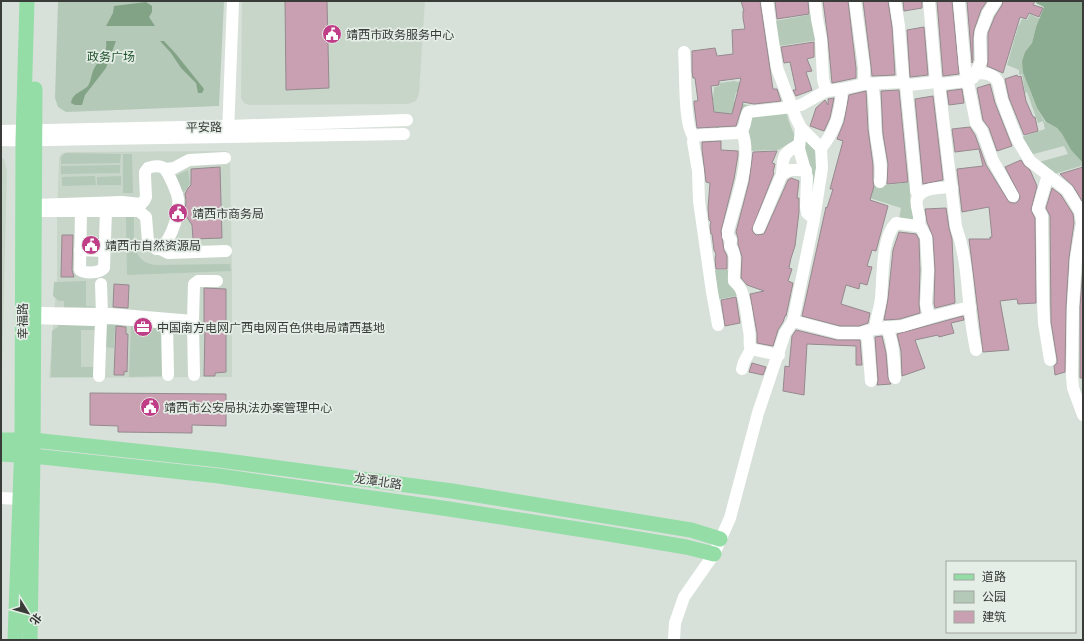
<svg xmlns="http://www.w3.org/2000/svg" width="1084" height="641" font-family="Ubuntu,'Noto Sans SC',sans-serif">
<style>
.built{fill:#c8d6ca}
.green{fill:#b4c9b7}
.forest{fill:#8bac90}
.water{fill:#83a387}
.building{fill:#c9a0b2;stroke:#948a8e;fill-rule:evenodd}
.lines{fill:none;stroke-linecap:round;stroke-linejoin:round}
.minor{stroke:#fff;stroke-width:12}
.major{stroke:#94dda7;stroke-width:15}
.labels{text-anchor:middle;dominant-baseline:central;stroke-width:3.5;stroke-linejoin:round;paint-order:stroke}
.poi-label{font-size:12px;fill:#383b38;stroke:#e5eee6;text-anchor:start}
.park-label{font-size:12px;fill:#20522c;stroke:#e5eee6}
.street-label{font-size:12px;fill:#383b38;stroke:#e5eee6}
</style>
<rect width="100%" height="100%" fill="#d8e1d9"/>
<g class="built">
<path d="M242 1H425L419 94 416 101 408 104 249 105 244 103 241 98Z"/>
<path d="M227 151 230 158 232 272V377L49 378 57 277V214L59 158 61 154 63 153 68 152Z"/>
<path d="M1 157 4 159 7 170 1 413Z"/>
</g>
<g class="green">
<path d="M58 1H224L219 106 66 112 58 107 55 98Z"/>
<path d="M813 14 819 40 779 46 775 21Z"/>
<path d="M1030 14 1040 19 1036 27 1032 43 1025 52 1022 61 1029 88 1037 108 1045 122 1057 128 1062 134 1071 150 1083 163V167L1081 166 1054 174 1039 162 1068 154 1064 146 1030 155 1019 138 1045 129 1043 121 1038 123 1027 92 1025 93 1022 74 1019 75V70L1007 65 1018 27 1022 19 1027 20Z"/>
<path d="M734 81 743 83 742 92H736L734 101 750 106 743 114 726 113 725 123 719 124V131H716L713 99 714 87 720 86V83Z"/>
<path d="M787 113C787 117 792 131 795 135V140L778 150 747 151 748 122 751 116Z"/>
<path d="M807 139 815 148 817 159 813 197 804 143Z"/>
<path d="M65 153 121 154 120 163 61 164V157Z"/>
<path d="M123 154H132L133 193H123Z"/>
<path d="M120 165V173L61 174V166Z"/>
<path d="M188 170 190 184 184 192 179 191 173 177Z"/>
<path d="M95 176 96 185 62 186V177Z"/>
<path d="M121 176V185H97V177Z"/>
<path d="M912 182 910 197 913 218 912 220 899 219 901 208 857 194 860 183 875 186 876 184 882 187 885 185Z"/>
<path d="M126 217H134C134 236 130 264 157 265L230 264 231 271 127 275Z"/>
<path d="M714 270H732L741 295 716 300Z"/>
<path d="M86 281V306L97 307V309L64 312V301H59L53 296 54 282Z"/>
<path d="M59 321 95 325 96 330H81V367H96L95 377H51L52 331 58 327Z"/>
<path d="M108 322 121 324 122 326 115 327 114 348 104 347 105 328Z"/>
<path d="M131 325 161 326 165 376 129 377Z"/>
</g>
<path class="forest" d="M1037 1H1083V163L1071 150 1062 134 1057 128 1046 122 1037 108 1023 72 1022 61 1025 52 1032 43 1036 27 1044 7 1036 3Z"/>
<g class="water">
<path d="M146 2 152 6V12L149 17 155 26H106L113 13 114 6Z"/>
<path d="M106 41H116L106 68 85 95 82 105H75L71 103C72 93 82 92 88 86 91 81 91 76 93 71 98 59 108 56 106 41Z"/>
<path d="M160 41H164L176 54 204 89 202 93H198L196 83 181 68 171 53Z"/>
</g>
<g class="building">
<path d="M285 1H327L329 88 286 90Z"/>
<path d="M741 1H760L773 89H777L781 101 754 104 743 102 742 107 736 126 697 128 694 104V101H698L695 78H693L692 71V51L715 48 717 56 733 54 732 30 745 29 743 18V11H744ZM741 78 732 114 714 112 711 86 719 85V81Z"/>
<path d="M775 1H808L809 14 777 19Z"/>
<path d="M823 1H848L856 68V78L832 83 828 39Z"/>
<path d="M863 1H888L892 27 895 75 872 76 871 66Z"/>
<path d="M903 1H922V8L904 11Z"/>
<path d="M937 1H952L959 74 943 76Z"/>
<path d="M967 1H987L981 10 974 30 973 38V60L972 63Z"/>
<path d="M1003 1H1035L1033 5 1043 8 1039 17 1029 13 1026 19 1020 17 1003 73 987 66 988 62V33L995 16 1002 5Z"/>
<path d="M924 27 928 75 910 77 907 30Z"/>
<path d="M814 42V57L807 59 812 71 806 72 812 90 796 96 793 90H796L790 62 784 63 781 47Z"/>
<path d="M1017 75 1018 77 1021 76 1026 101 1033 117H1035L1038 131 1024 135 1009 98 1005 79Z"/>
<path d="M990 84 995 103 1012 146 997 151 989 128 983 120 977 88Z"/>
<path d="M962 89 964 103 949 105 947 91Z"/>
<path d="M899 90 908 182 887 184 888 164 883 134 881 91Z"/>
<path d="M866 91 868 129 873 165V181L874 186 870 200 888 206 876 251 872 250 867 266 872 267 867 285 860 283 859 289 846 285 841 304 870 313 868 323 859 326H840L802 316 826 207 827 208 833 189H830L843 141 837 139 844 122 849 95Z"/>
<path d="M933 96 943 180 923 184 915 99Z"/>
<path d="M834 98 830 118 824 131 810 126 816 108 825 100 828 105V99Z"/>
<path d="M970 127 975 135 986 165 1009 202 1013 203H1016L1019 200 1020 196 1005 167 1021 160 1024 165 1030 170 1037 186 1031 210 1035 218 1036 303 1018 304 1017 299 1000 301 1009 350 983 352 969 239H990V237H992L989 207 962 212 957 169 983 166 979 149 955 152 952 129Z"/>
<path d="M721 141V150L738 151V155L734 179 721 231 724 250 727 256V269H716L715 259 716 254 714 250 712 234H711L710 226 711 222 709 220 708 208 710 183 706 182 702 149V142Z"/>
<path d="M777 151 772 163 775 164 773 172 774 173 752 229 753 232 756 235 764 234 788 180 791 178 799 181 797 198H799V212L795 246 791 258 789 268 792 269 788 281 793 283 786 316H785L783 322 778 330 773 346 757 343V333L750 294 764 291 747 285 741 278 742 257 738 244V238L736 232 749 182 753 152Z"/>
<path d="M220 167 222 238 193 239 192 225 185 214 186 200 185 194 188 188 191 185V169Z"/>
<path d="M1083 167V201H1082L1073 186 1060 174Z"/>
<path d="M1052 188 1061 195 1073 214 1074 223 1069 258 1066 307 1065 372 1055 375 1054 366 1057 363V359L1051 322 1050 216 1046 208Z"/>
<path d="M946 208 949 228 952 239 955 303 935 308 934 303 935 270 933 237 927 222 925 209Z"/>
<path d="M899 232 916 234 919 239 920 270 919 304 920 313 900 319 884 320 888 299 893 250Z"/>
<path d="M62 235H73L72 270 74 277H61Z"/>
<path d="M1083 266V378H1080V307Z"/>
<path d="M114 284 129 285 128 308 113 307Z"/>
<path d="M204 288 226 289V372L215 373V376H204L205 329H204Z"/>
<path d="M736 297 740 323 725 326 721 300Z"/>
<path d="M963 316 964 320 951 323 954 333 939 337 938 335 915 340 925 368 902 376 901 351 897 334Z"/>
<path d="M116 326 126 327V334H128L127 372 124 371V375H114Z"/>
<path d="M796 330 837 340H860L862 365H856V346L807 344 804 395 783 391 785 366 789 367 792 336Z"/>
<path d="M882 336 886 353 888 378 891 384 877 385 878 380 875 337Z"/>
<path d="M752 363 766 367 763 375 749 372Z"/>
<path d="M90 393 226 394V426L192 425V433L118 432V426L90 425Z"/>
</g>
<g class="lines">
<g class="minor">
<path d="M815 1 817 19 821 39 823 79 826 91"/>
<path d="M855 1 864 67V84"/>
<path d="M895 1 899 26 903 77 902 82"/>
<path d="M929 1 936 82"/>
<path d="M959 1 965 68 976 123 982 131 993 161 1013 196"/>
<path d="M684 52C686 70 683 126 694 137"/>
<path d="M975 74C984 72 994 74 998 82L1002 100 1010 121 1018 141 1030 161 1067 190 1080 211 1082 223 1076 258 1073 307 1072 376 1073 388 1083 415"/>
<path d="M872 84C876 101 874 118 876 135 878 151 883 166 880 182"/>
<path d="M939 84 956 227C967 257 967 288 971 319 972 330 974 340 976 350"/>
<path d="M906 85 915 176 916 191 919 195"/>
<path d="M801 128 799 149 807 177 806 207 807 213 814 219"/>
<path d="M1 131 229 126 407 120"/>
<path d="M742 131C753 160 735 202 728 231V236L731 240 730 246C738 255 733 270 734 281 736 283 738 285 740 288 746 299 747 319 749 331 751 337 748 344 751 349L779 355"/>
<path d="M228 134 233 1"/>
<path d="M1 140C34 141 68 139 101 139 202 138 303 136 404 134"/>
<path d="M821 148C836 131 841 111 842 89"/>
<path d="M165 169 174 168 189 160 225 158"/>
<path d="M782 174 791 170H806"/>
<path d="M1048 175 1038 209 1042 216 1043 303 1044 323 1050 360"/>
<path d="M34 205 122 202 141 204 144 201 146 197 145 176V172L148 168C154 166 160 165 165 169 170 176 174 186 177 194 182 209 172 239 160 249H156L148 241 146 217 139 211H34"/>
<path d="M81 211 80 270C86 274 99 273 104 268L106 211"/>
<path d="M919 224 926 237 928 270 926 304 929 317"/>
<path d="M759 228 782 174 783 161 785 155 790 150 798 145"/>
<path d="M160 249 168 253 226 251"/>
<path d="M80 250 104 251"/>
<path d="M101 284 102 314"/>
<path d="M33 318 93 320 109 318 193 325V321L110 314 34 313"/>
<path d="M193 321 194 284 198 281H217"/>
<path d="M793 321 839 333H860L875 329 902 326 942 314 970 307"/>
<path d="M167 323 168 375"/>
<path d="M193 325 194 375"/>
<path d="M718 325 712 292 699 201 698 171 693 142 694 137 700 135 738 133C747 129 744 119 748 112L793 107 801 105 826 91 842 89 864 84 902 82 909 85 936 82 941 84 967 81 973 78 981 62 980 38 981 31 988 13 996 1"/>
<path d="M886 327C894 339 894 364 895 378"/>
<path d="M875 329C876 318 880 308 881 298 883 278 881 238 896 223L916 226C927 219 907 201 923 192 931 187 943 188 952 187"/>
<path d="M866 333 868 342 871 381"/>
<path d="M742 369 744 362 751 349"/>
<path d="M99 376 101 320"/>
<path d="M1 498 19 499"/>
<path d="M674 640 675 623 684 597 714 554 730 518 758 413 785 333 793 321 814 219 822 168 821 148 801 128 796 118 777 68 767 1"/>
</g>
<g class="major">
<path d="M1 440H33L219 460 452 491 691 530 720 539"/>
<path d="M1 454 33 456 219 476 449 509 603 533 686 547 714 554"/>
<path d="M15 640 22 441 23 141 27 1"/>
<path d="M30 640 33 456 35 89"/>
</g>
</g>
<defs>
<symbol id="civic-disc" viewBox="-11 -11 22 22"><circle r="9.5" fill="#c03e87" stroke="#e5eee6"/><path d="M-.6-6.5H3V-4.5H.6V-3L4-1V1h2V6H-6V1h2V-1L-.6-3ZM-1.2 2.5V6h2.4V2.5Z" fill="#fff"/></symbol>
<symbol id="office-disc" viewBox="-11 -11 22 22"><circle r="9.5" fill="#c03e87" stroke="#e5eee6"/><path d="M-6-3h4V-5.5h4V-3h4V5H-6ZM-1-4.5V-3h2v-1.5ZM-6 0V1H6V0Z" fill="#fff"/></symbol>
</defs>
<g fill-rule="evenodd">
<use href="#civic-disc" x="321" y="23" width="22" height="22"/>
<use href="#civic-disc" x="167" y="202" width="22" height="22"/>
<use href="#civic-disc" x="80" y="234" width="22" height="22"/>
<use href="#office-disc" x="132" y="316" width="22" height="22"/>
<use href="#civic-disc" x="139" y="396" width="22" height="22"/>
</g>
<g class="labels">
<g class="poi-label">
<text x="346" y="34">靖西市政务服务中心</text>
<text x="192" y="213">靖西市商务局</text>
<text x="105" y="245">靖西市自然资源局</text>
<text x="157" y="327">中国南方电网广西电网百色供电局靖西基地</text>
<text x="164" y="407">靖西市公安局执法办案管理中心</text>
</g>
<g class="park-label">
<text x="111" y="56">政务广场</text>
</g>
<g class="street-label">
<text transform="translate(204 127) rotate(-1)">平安路</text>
<text transform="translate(22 321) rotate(-90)">幸福路</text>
<text transform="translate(378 481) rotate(8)">龙潭北路</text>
</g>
</g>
<rect width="1084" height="641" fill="none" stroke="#383b38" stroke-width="4"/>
<rect x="946" y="561" width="130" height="72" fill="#e5eee6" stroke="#a0a6a0"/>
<rect x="954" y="574" width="20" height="6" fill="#94dda7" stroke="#a0a6a0"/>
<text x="982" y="581" font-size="12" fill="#383b38">道路</text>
<rect x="954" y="591" width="20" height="12" fill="#b4c9b7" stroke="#a0a6a0"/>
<text x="982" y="601" font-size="12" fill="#383b38">公园</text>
<rect x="954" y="611" width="20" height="12" fill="#c9a0b2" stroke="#a0a6a0"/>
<text x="982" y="621" font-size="12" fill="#383b38">建筑</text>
<g transform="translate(28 613) rotate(127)" stroke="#e5eee6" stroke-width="3" paint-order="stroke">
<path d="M0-3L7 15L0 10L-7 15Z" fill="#383b38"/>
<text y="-6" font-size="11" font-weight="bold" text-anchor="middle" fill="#383b38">北</text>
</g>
</svg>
